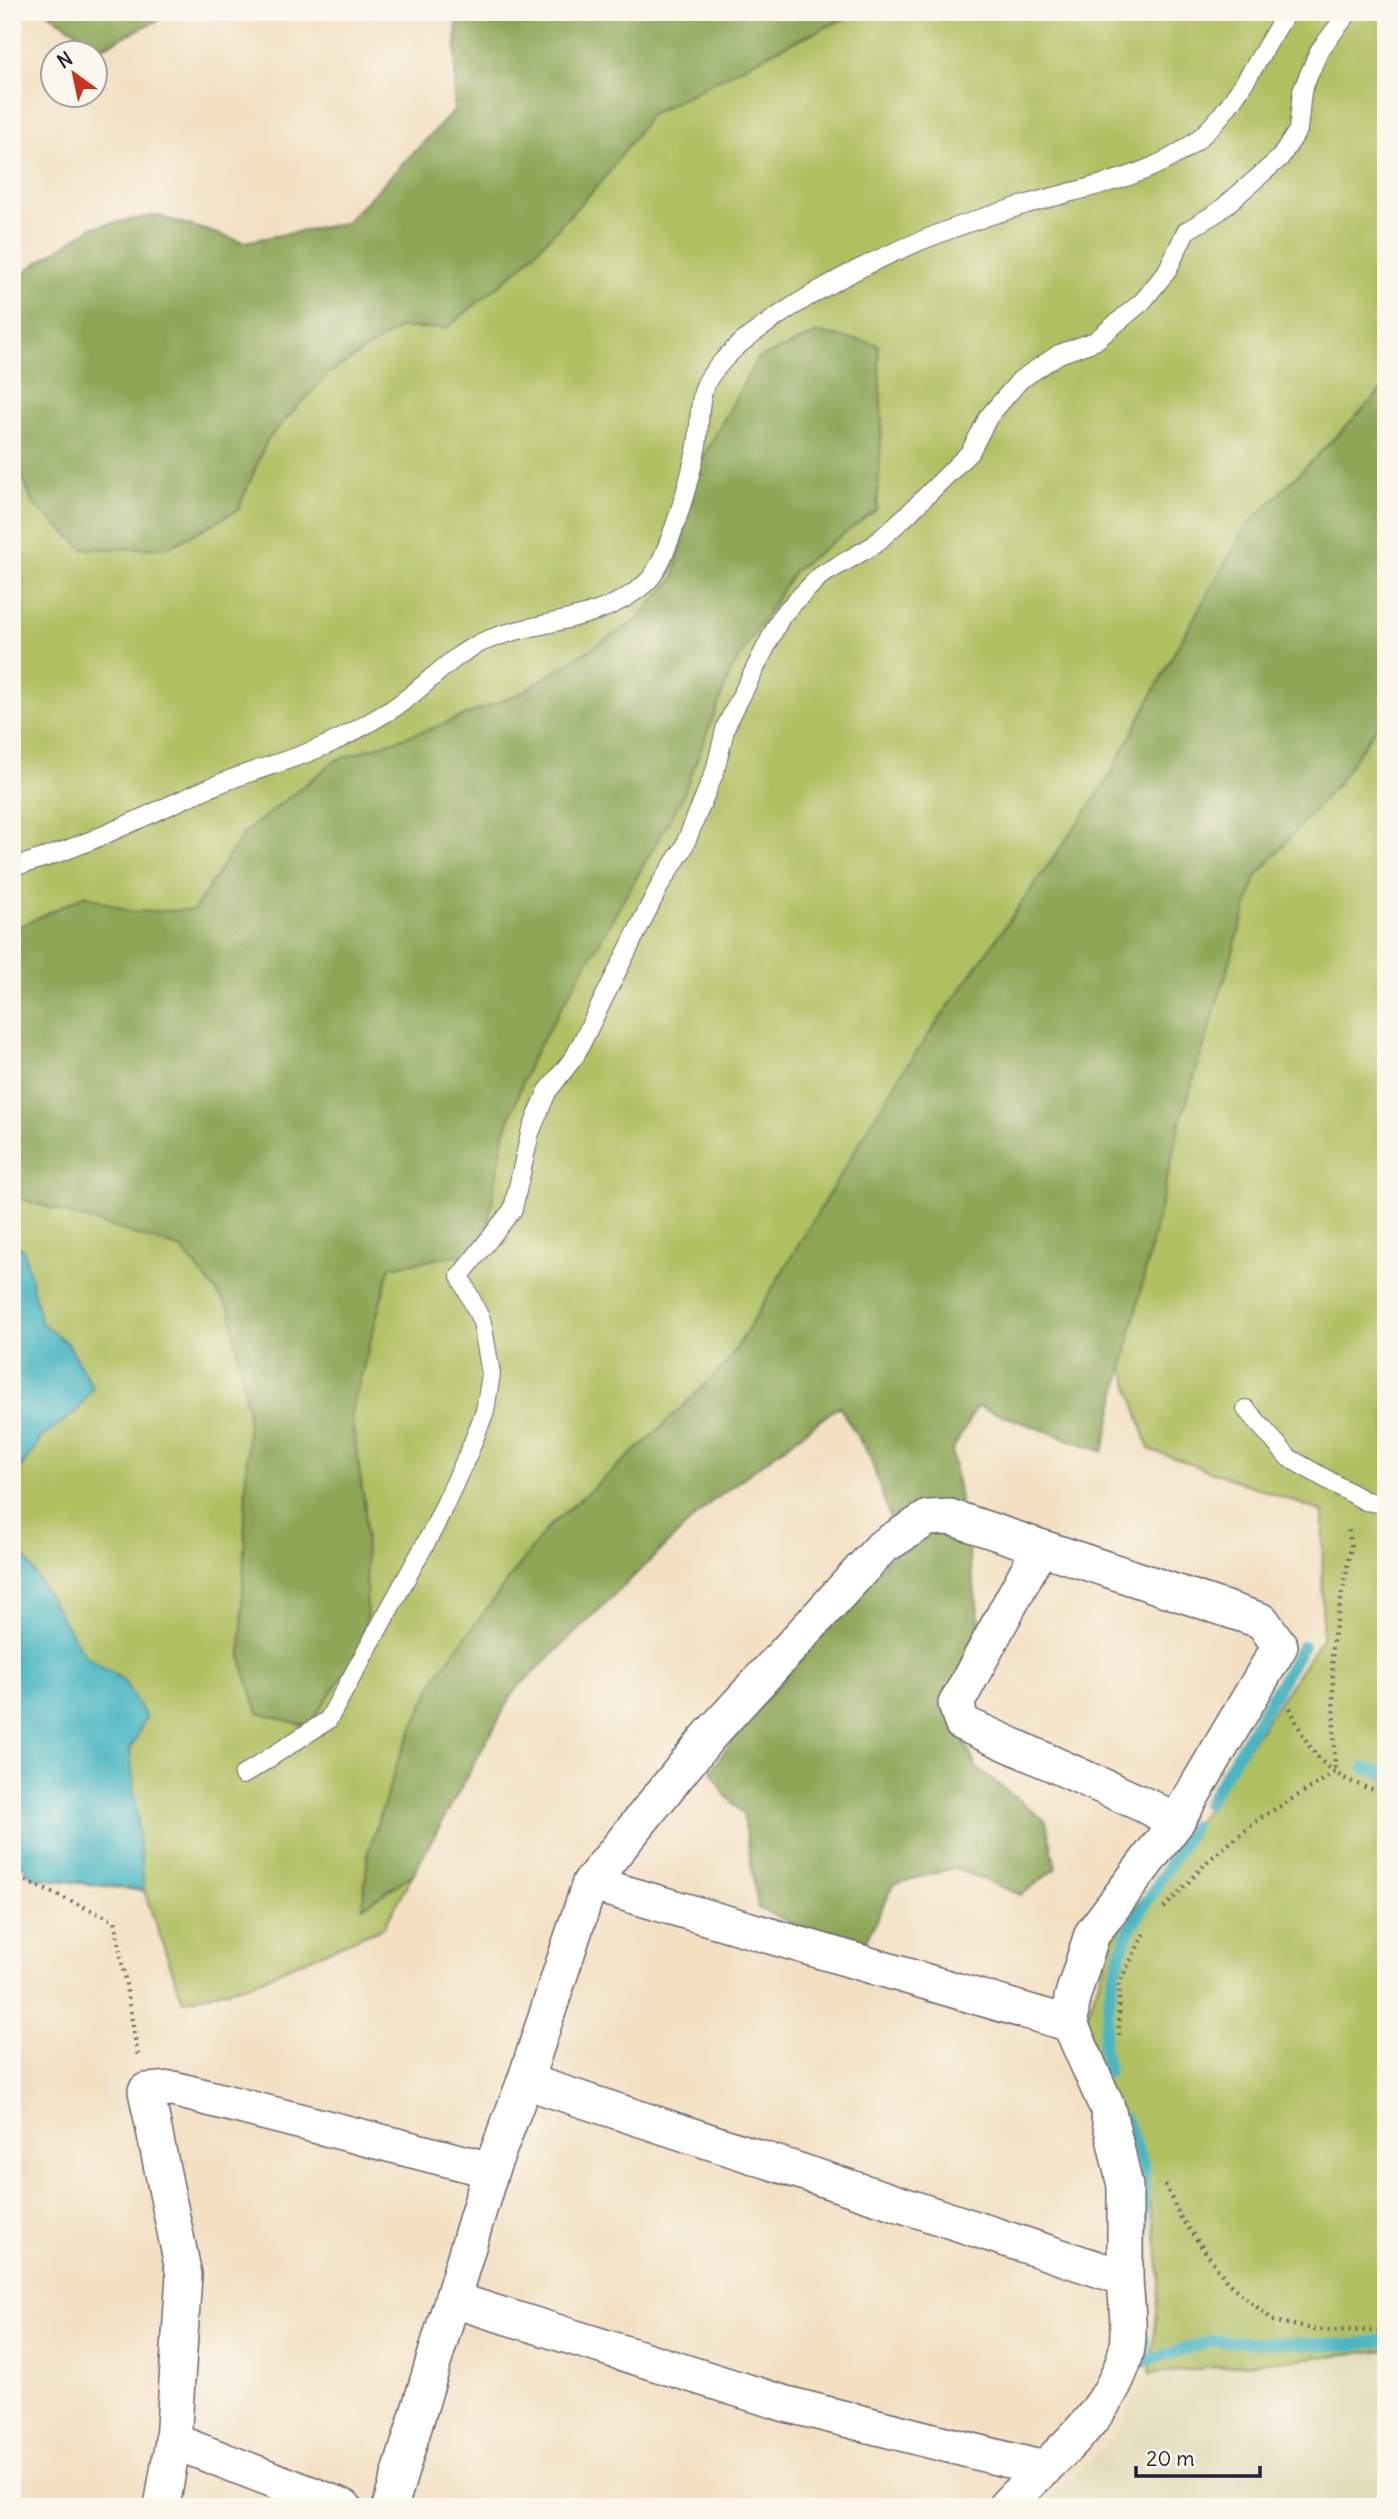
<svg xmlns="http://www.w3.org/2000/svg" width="1398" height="2519" font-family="Delius,sans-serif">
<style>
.built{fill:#e3dcba}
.green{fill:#b0bf61;stroke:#69704e;stroke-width:2}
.forest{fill:#8ca657;stroke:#576449;stroke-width:2}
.water{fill:#48b6c2;stroke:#356c7e;stroke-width:2}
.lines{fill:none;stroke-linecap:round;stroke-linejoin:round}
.stream{stroke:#48b6c2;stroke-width:12}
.lane-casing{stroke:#6b646b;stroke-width:20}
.street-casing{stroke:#6b646b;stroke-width:38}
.path{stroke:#6b646b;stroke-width:4.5;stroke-dasharray:2 5;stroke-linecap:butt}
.lane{stroke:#fff;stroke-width:18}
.street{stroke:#fff;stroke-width:35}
</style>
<rect width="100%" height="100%" fill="#fbf7ec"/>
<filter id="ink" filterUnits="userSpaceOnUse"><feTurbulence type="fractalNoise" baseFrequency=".0143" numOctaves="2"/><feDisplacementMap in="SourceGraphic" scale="14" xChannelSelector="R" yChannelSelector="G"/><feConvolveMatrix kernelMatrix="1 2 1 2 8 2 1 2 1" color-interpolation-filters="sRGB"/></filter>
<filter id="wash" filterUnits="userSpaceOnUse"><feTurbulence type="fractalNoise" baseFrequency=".00686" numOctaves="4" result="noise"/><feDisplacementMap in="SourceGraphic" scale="28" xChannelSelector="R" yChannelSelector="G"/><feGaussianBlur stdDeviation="1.57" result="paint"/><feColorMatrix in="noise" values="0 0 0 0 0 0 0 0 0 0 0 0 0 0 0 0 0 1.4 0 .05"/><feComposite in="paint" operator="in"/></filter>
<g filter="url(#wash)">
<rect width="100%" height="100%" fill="#f3e0c3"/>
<path class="built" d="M1386 2350V2507H1038L1068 2483 1115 2435 1149 2374Z"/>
<path class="green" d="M507 12H1386V2350L1149 2374C1153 2345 1158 2314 1159 2284 1161 2195 1117 2111 1081 2032L1114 1936 1175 1855 1322 1638 1323 1512 1149 1449 1123 1367 1233 848 839 1406 711 1502 514 1691 384 1927 247 1985 183 2001 144 1891 32 1877 12 1851V405L511 169Z"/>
<g class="forest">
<path d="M47 12H170L171 14 100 48Z"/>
<path d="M457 12H860L786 45 651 114 602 181 520 268 447 328H399L327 375 267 440 238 510 168 548 84 549 32 503 12 441V300L28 269 93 227 156 215 244 242 345 223 454 111Z"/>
<path d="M818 333 878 344 882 422 877 509 794 571 732 669 681 800 530 1062 504 1134 483 1251 390 1267 351 1414 365 1508 367 1640 308 1726 258 1713 241 1658 248 1414 230 1309 182 1249 12 1196V930L86 895 131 912 194 910 243 834 336 760 433 728 519 694 638 619 674 579 696 471 757 359Z"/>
<path d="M1386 386V713L1338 783 1256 877 1180 1123 1103 1452 977 1406 952 1451 980 1623 947 1708 977 1768 1046 1821 1056 1868 1021 1895 955 1868 894 1884 864 1944 802 1928 758 1908 743 1814 725 1795 711 1770 751 1716 899 1546 870 1457 839 1406 711 1502 514 1691 413 1874 363 1907 368 1852 399 1758 437 1675 548 1527 649 1439 728 1362 901 1074 1106 783 1175 651 1246 527Z"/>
</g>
<g class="water">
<path d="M12 1240 24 1251 41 1323 68 1344 93 1388 77 1411 42 1437 14 1478 12 1495Z"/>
<path d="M12 1536 84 1655 122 1679 146 1717 130 1750 144 1890 32 1877 12 1851Z"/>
</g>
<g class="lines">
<g class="stream">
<path d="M1365 1768 1386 1773"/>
<path d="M1207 1804 1303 1646"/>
<path d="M1108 2072 1103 2044 1111 1986 1126 1936 1193 1826"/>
<path d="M1125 2119 1143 2165 1144 2311"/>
<path d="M1144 2340 1143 2362 1211 2341 1351 2345 1386 2340"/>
</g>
</g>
</g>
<g filter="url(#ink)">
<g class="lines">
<defs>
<g id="lane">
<path d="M12 867C85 849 148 813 216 785 254 769 295 760 331 743 351 734 370 722 389 711 421 692 445 660 480 643 533 619 601 625 647 582 668 562 691 475 697 445 700 427 698 406 704 388 709 373 733 349 746 339 828 276 925 234 1024 205 1079 188 1145 180 1192 144 1231 115 1261 53 1287 12"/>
<path d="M1246 1409 1289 1458 1365 1501 1386 1504"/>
<path d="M243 1775 328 1720 434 1528 469 1452 485 1411 491 1374 482 1322 460 1276 513 1209 530 1133 547 1092 575 1056 661 883 683 849 715 771 726 726 782 615 820 576 874 545 909 513 970 452 989 416 1020 380 1059 354 1095 341 1143 301 1167 271 1186 231 1218 212 1280 158 1298 130 1302 91 1319 51 1349 12"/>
</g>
<g id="street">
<path d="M1040 1548 956 1704 962 1723 1153 1809 1175 1824"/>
<path d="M590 1883 1070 2024"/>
<path d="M525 2081 1125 2278C1126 2301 1131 2331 1126 2353 1108 2421 1050 2458 1005 2507"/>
<path d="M454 2300 786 2404 1044 2469"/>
<path d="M173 2441 344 2507"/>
<path d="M162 2507 173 2441 184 2275 146 2091 173 2089 491 2170"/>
<path d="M390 2507 491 2170 525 2081 590 1883 709 1736 882 1547 928 1518 950 1517 1262 1621 1280 1646 1175 1824 1092 1934 1072 1998 1070 2024 1107 2107 1125 2186V2278"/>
</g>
</defs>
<use href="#lane" class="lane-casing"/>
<use href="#street" class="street-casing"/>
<g class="path">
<path d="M1290 1708C1313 1761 1330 1779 1386 1793"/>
<path d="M26 1881 115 1921 138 2056"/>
<path d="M1164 1908 1209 1860 1262 1817 1335 1773 1332 1647 1351 1546 1348 1527"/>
<path d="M1119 2035V1983L1144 1934"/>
<path d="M1165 2185 1181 2218 1228 2283 1274 2321 1317 2330 1386 2331"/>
</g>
<use href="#lane" class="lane"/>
<use href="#street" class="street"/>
</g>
</g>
<rect width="1398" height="2519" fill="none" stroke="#fbf7ec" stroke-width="42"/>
<g transform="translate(74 74) rotate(327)"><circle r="33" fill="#fbf7ec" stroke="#a4a2a5" stroke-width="2"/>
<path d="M0-5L12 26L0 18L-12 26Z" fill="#c8321e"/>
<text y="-10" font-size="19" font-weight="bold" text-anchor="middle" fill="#22223b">N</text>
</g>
<path d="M1136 2466v10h124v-10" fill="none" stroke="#22223b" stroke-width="3.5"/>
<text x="1146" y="2466" font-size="21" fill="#22223b" stroke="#fbf7ec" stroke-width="5" paint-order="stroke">20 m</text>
</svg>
